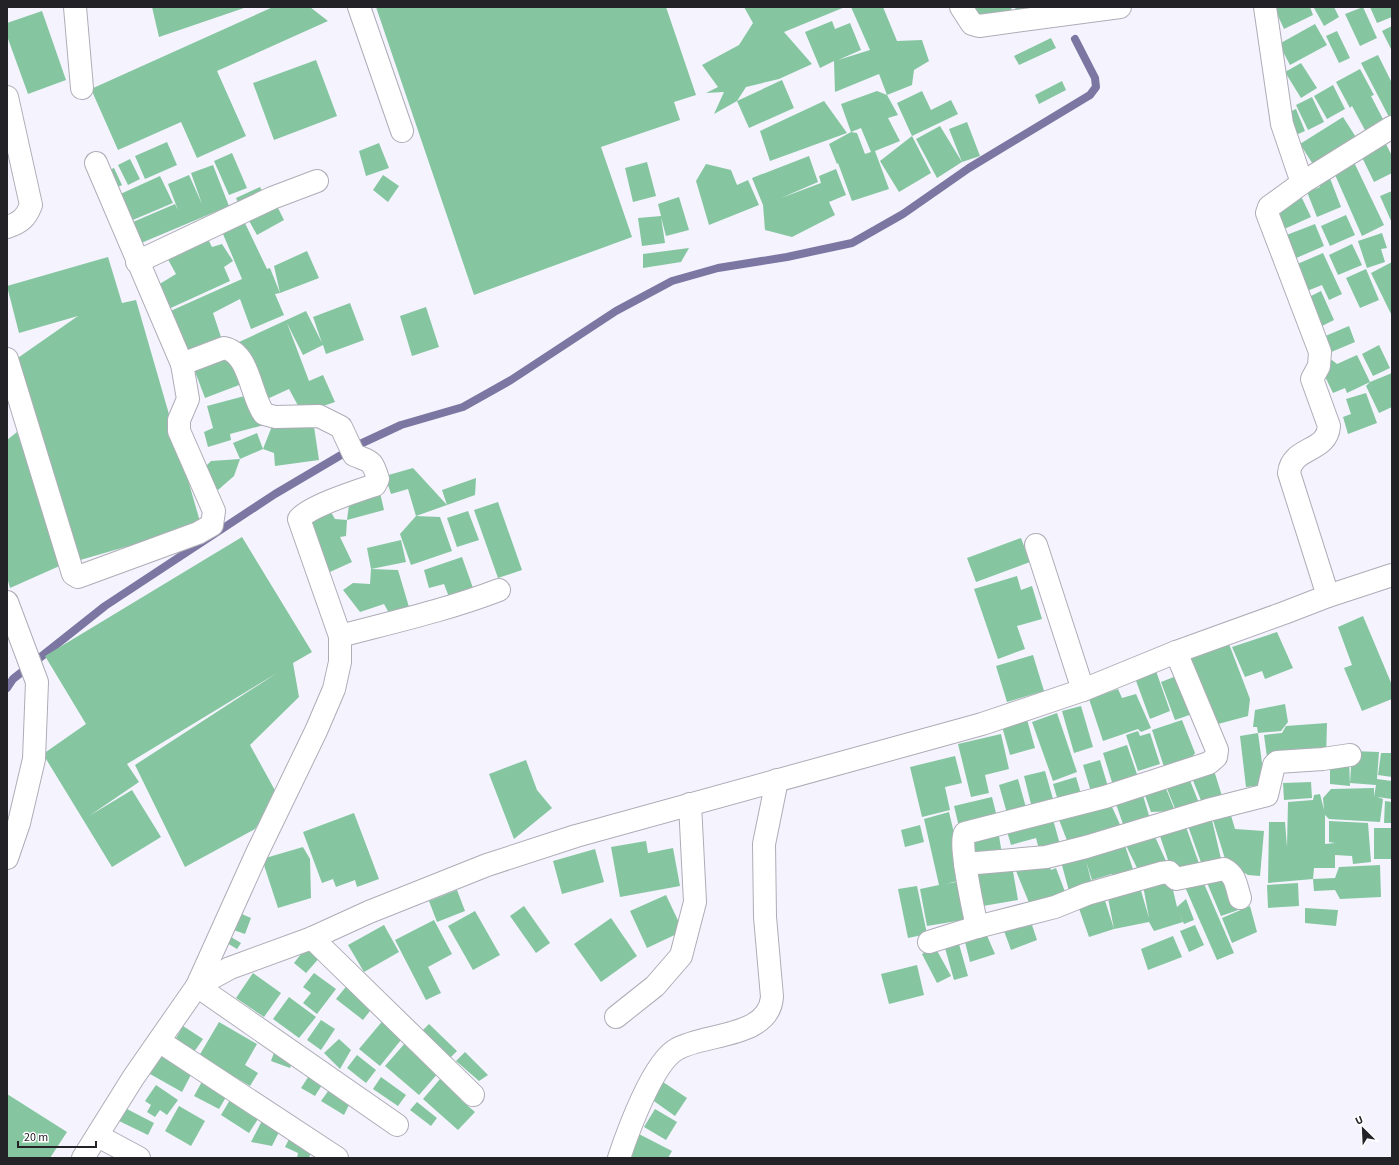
<svg xmlns="http://www.w3.org/2000/svg" width="1399" height="1165" font-family="'Source Sans 3',sans-serif">
<style>
.lines{fill:none;stroke-linecap:round;stroke-linejoin:round}
.stream{stroke:#7b76a2;stroke-width:8}
.building{fill:#85c6a0}
.minor-casing{stroke:#aeadb7;stroke-width:24}
.minor{stroke:#fff;stroke-width:22}
</style>
<rect width="100%" height="100%" fill="#f4f3fe"/>
<g class="lines">
<path class="stream" d="M7 688 13 679 105 606 275 494 358 445 401 425 463 407 511 380 616 311 672 281 718 268 787 257 852 243 903 214 969 168 1090 95 1096 87 1095 78 1075 39"/>
</g>
<g class="building">
<path d="M152 7H244V8L159 37Z"/>
<path d="M273 7H310L328 21 217 71 246 136 197 158 181 122 118 150 91 89Z"/>
<path d="M376 7H666L696 95 674 102 680 120 601 147 632 237 474 295Z"/>
<path d="M744 7H845L784 32 812 64 779 79 746 87 737 101 714 114 724 92 706 93 718 87 702 65 739 45 753 23Z"/>
<path d="M851 7H883L897 41 922 40 929 61 914 70 912 85 887 95 898 115 888 118 900 141 875 151 889 189 852 201 838 163 837 164 829 144 851 132 857 133 865 154 871 152 861 128 851 132 841 104 877 91 887 95 879 74 835 92 834 61 820 68 805 32 832 21 835 29 850 23 861 50 838 60 870 50Z"/>
<path d="M970 7H1011L1012 12 974 22Z"/>
<path d="M1015 7H1034V8L1016 11Z"/>
<path d="M1274 7H1310L1313 15 1284 29Z"/>
<path d="M1316 7H1334L1339 17 1324 26 1314 8Z"/>
<path d="M1363 7 1377 38 1360 46 1345 14Z"/>
<path d="M1370 7H1392V17L1377 23Z"/>
<path d="M42 11 66 80 28 94 7 36V23Z"/>
<path d="M1315 24 1327 45 1290 65 1279 44Z"/>
<path d="M1392 26V51L1382 31Z"/>
<path d="M1337 31 1350 58 1339 63 1326 36Z"/>
<path d="M1051 38 1056 48 1019 65 1014 56Z"/>
<path d="M1378 55 1392 83V118L1390 119 1361 63Z"/>
<path d="M316 60 337 116 274 140 253 83Z"/>
<path d="M1301 63 1317 88 1301 98 1285 72Z"/>
<path d="M1360 69 1374 95 1371 96 1385 123 1366 132 1352 106 1350 108 1336 82Z"/>
<path d="M782 80 794 108 749 128 737 101Z"/>
<path d="M1062 81 1066 90 1039 104 1035 95Z"/>
<path d="M1333 85 1345 109 1327 119 1314 96Z"/>
<path d="M922 91 931 110 951 100 958 114 912 136 931 173 899 192 880 161 912 136 897 103Z"/>
<path d="M1312 97 1324 122 1308 130 1296 105Z"/>
<path d="M824 101 847 133 770 161 760 131Z"/>
<path d="M1296 109 1305 131 1291 137 1282 115Z"/>
<path d="M1343 117 1359 142 1316 169 1300 144Z"/>
<path d="M967 122 980 156 962 162 937 178 916 139 940 126 962 162 949 129Z"/>
<path d="M1383 138 1392 156V173L1374 182 1358 149Z"/>
<path d="M167 142 177 165 145 179 135 156Z"/>
<path d="M379 143 389 168 366 176 359 151Z"/>
<path d="M232 153 247 188 229 195 214 161Z"/>
<path d="M809 156 818 182 781 198 821 183 819 176 836 169 846 195 829 202 835 215 792 237 765 230 763 205 752 178Z"/>
<path d="M1352 158 1384 225 1362 236 1332 168Z"/>
<path d="M130 159 140 179 128 185 118 165Z"/>
<path d="M647 162 656 196 633 202 625 168Z"/>
<path d="M706 164 731 170 737 185 748 180 759 205 709 225 696 181Z"/>
<path d="M213 165 229 206 134 246 126 225 175 204 178 210 168 184 189 175 202 204 191 173Z"/>
<path d="M114 168 122 185 114 189 106 171Z"/>
<path d="M1328 173 1341 207 1317 217 1307 192 1320 187 1316 178Z"/>
<path d="M383 175 399 186 388 202 373 190Z"/>
<path d="M160 176 173 203 128 222 116 196Z"/>
<path d="M260 187 266 198 241 209 236 198Z"/>
<path d="M1392 191V223L1380 196Z"/>
<path d="M1300 194 1311 217 1282 230 1272 207Z"/>
<path d="M679 197 689 230 666 236 661 217 665 243 642 246 638 218 661 216 658 204Z"/>
<path d="M275 202 284 220 257 235 247 217Z"/>
<path d="M1346 215 1355 235 1330 246 1321 226Z"/>
<path d="M244 221 267 269 270 268 280 293 274 266 307 251 319 278 280 293 275 294 284 315 251 329 240 299 213 313 223 343 184 358 166 313 242 279 223 234Z"/>
<path d="M1315 224 1324 246 1294 259 1284 236Z"/>
<path d="M1382 233 1387 248 1381 249 1385 262 1367 268 1358 241Z"/>
<path d="M206 235 212 247 222 244 233 261 224 267 230 281 162 312 153 288 176 274 165 254Z"/>
<path d="M1352 244 1362 265 1338 275 1329 255Z"/>
<path d="M689 248 681 262 643 268V254Z"/>
<path d="M1323 253 1342 294 1329 300 1322 285 1307 291 1295 265Z"/>
<path d="M108 257 122 303 136 300 201 525 70 563 12 362 78 316 19 333 7 286Z"/>
<path d="M1392 262V316L1371 273Z"/>
<path d="M1366 269 1379 300 1360 308 1346 278Z"/>
<path d="M1321 291 1334 320 1320 327 1307 298Z"/>
<path d="M350 303 364 340 326 354 323 345 303 355 287 323 309 381 323 375 335 402 302 413 289 389 265 400 239 342 306 311 322 343 313 317Z"/>
<path d="M426 307 439 347 412 356 400 316Z"/>
<path d="M1349 326 1355 342 1329 353 1323 337Z"/>
<path d="M1379 345 1390 368 1373 376 1362 354Z"/>
<path d="M235 353 247 382 205 398 194 369Z"/>
<path d="M1357 355 1370 382 1347 393 1345 388 1333 393 1320 366 1332 360 1337 364Z"/>
<path d="M1392 373V407L1379 413 1366 386 1370 382Z"/>
<path d="M1366 393 1377 423 1348 434 1343 417 1351 414 1346 399Z"/>
<path d="M252 394 264 425 230 434 231 440 208 447 204 432 213 428 207 406Z"/>
<path d="M313 420 319 460 275 466 274 453 263 449 240 459 233 443 257 433 263 449 272 426Z"/>
<path d="M17 432 64 564 10 588 7 577V440Z"/>
<path d="M240 459 234 476 218 490 201 471 211 461Z"/>
<path d="M413 468 447 505 416 516 440 517 452 551 411 565 400 534 416 516 408 489 391 494 385 476Z"/>
<path d="M476 478 475 495 447 505 442 490Z"/>
<path d="M378 484 384 510 347 520 350 497Z"/>
<path d="M498 502 522 570 498 578 474 510Z"/>
<path d="M328 507 335 519 347 520 346 536 340 537 352 562 321 576 309 512Z"/>
<path d="M468 511 479 540 457 547 447 518Z"/>
<path d="M242 537 312 652 293 663 299 697 250 745 277 794 255 829 185 867 135 765 277 673 127 764 139 782 89 816 132 790 161 837 112 867 43 754 86 724 45 656Z"/>
<path d="M1021 538 1030 562 976 582 967 558Z"/>
<path d="M401 540 406 562 371 569 367 548Z"/>
<path d="M462 557 473 588 449 597 444 584 429 588 424 570Z"/>
<path d="M371 569 398 570 409 607 389 613 384 604 360 612 343 590 353 583 370 584Z"/>
<path d="M1017 576 1021 590 1032 586 1042 619 1017 626 1025 649 998 659 974 589Z"/>
<path d="M1363 616 1392 685V699L1362 711 1344 668 1352 665 1338 627Z"/>
<path d="M1277 632 1293 668 1265 679 1262 671 1245 677 1232 647Z"/>
<path d="M1229 644 1250 699 1248 716 1218 724 1210 704 1200 705 1189 655Z"/>
<path d="M1033 655 1044 691 1007 702 996 666Z"/>
<path d="M1156 671 1170 711 1150 719 1135 678Z"/>
<path d="M1184 673 1198 712 1175 720 1161 682Z"/>
<path d="M1118 689 1122 698 1136 694 1151 728 1141 732 1138 729 1103 741 1089 699Z"/>
<path d="M1285 704 1288 722 1281 731 1258 733 1265 785 1246 787 1240 736 1258 733 1257 727H1253L1255 710Z"/>
<path d="M1081 706 1093 747 1074 753 1062 711Z"/>
<path d="M1057 713 1077 772 1053 781 1032 722Z"/>
<path d="M1026 716 1035 748 1010 755 1001 723Z"/>
<path d="M1182 720 1195 753 1187 764 1166 773 1152 730Z"/>
<path d="M1327 723 1326 758 1267 757 1264 735 1282 733 1286 726Z"/>
<path d="M1138 731 1140 736 1150 733 1160 764 1138 771 1126 735Z"/>
<path d="M1001 734 1009 769 985 775 989 793 971 797 958 744Z"/>
<path d="M1127 745 1140 783 1115 792 1103 753Z"/>
<path d="M1352 751 1379 752 1377 779 1392 781V799L1377 797 1383 799 1380 822 1329 819 1325 815V844L1335 843 1329 842V821L1368 823 1371 862 1353 864 1352 856 1335 855V868H1314L1313 879 1335 878 1339 867 1380 865 1381 897 1340 899 1335 890 1314 891 1313 879 1268 883 1269 822H1285L1287 847 1288 802 1313 800 1314 795 1320 794 1324 810 1323 798 1331 789 1374 788V797L1376 785 1350 783Z"/>
<path d="M1381 753H1392V777L1378 775Z"/>
<path d="M955 756 962 783 945 787 950 810 922 817 910 767Z"/>
<path d="M1349 757 1350 786 1330 784V759Z"/>
<path d="M526 760 537 790 552 808 514 839 489 774Z"/>
<path d="M1100 760 1109 790 1092 795 1083 765Z"/>
<path d="M1212 764 1222 796 1202 803 1190 773Z"/>
<path d="M1045 771 1055 806 1033 812 1024 776Z"/>
<path d="M1187 773 1199 803 1176 811 1164 781Z"/>
<path d="M1076 777 1082 797 1059 804 1053 784Z"/>
<path d="M1018 779 1027 811 1008 817 999 785Z"/>
<path d="M1163 781 1175 811 1151 812 1142 787Z"/>
<path d="M1311 782 1312 798 1284 800 1283 783Z"/>
<path d="M1142 792 1150 819 1124 827 1116 804Z"/>
<path d="M992 797 998 821 960 831 954 806Z"/>
<path d="M1108 798 1122 829 1068 843 1056 812Z"/>
<path d="M1385 801 1392 802V823H1384Z"/>
<path d="M949 812 965 879 946 884 961 881 969 919 927 926 920 889 939 885 924 819Z"/>
<path d="M1230 812 1235 829 1264 831 1260 876 1248 875 1226 862 1212 817Z"/>
<path d="M354 813 379 879 357 887 355 880 336 887 333 879 322 883 303 832Z"/>
<path d="M1052 816 1061 848 1040 853 1036 838 1011 845 1006 828Z"/>
<path d="M1211 816 1222 863 1204 871 1187 823Z"/>
<path d="M920 825 924 842 905 847 901 830Z"/>
<path d="M1186 827 1201 869 1173 875 1160 836Z"/>
<path d="M1151 828 1166 861 1137 868 1122 837Z"/>
<rect x="1374" y="828" width="18" height="31"/>
<path d="M998 830 1002 854 968 859 964 835Z"/>
<path d="M1122 837 1134 872 1115 878 1112 874 1092 880 1086 861 1092 884 1069 891 1060 858Z"/>
<path d="M646 841 648 853 673 848 680 886 620 897 611 847Z"/>
<path d="M303 847 310 859 311 898 278 908 262 859Z"/>
<path d="M595 849 604 882 562 894 553 861Z"/>
<path d="M1011 860 1018 900 977 907 971 866Z"/>
<path d="M1048 862 1051 870 1056 868 1067 897 1032 910 1014 866Z"/>
<path d="M1228 872 1244 908 1221 916 1205 878Z"/>
<path d="M1169 873 1177 907 1186 899 1194 920 1184 924 1178 910 1183 922 1154 931 1149 922 1114 929 1089 937 1076 900 1102 891 1114 929 1107 893 1139 884 1149 918 1142 880Z"/>
<path d="M1202 879 1234 953 1217 960 1185 887Z"/>
<path d="M1298 883 1299 906 1268 908 1267 885Z"/>
<path d="M917 886 927 934 908 938 898 889Z"/>
<path d="M457 890 465 911 437 922 429 901Z"/>
<path d="M666 895 683 931 647 948 630 911Z"/>
<path d="M524 906 550 943 536 953 510 916Z"/>
<path d="M1250 906 1257 932 1232 943 1222 918Z"/>
<path d="M1305 908 1338 910 1336 926 1305 923Z"/>
<path d="M235 911 251 918 245 934 228 928Z"/>
<path d="M475 911 500 955 473 970 448 926Z"/>
<path d="M611 918 637 956 601 982 574 944Z"/>
<path d="M434 920 452 954 428 967 441 993 426 1000 395 940Z"/>
<path d="M1031 922 1037 940 1011 950 1004 931Z"/>
<path d="M384 925 399 952 364 972 348 945Z"/>
<path d="M1195 925 1204 945 1189 952 1180 931Z"/>
<path d="M985 931 995 954 970 962 964 938Z"/>
<path d="M226 934 241 943 237 949 222 940Z"/>
<path d="M1173 936 1182 957 1148 970 1141 949Z"/>
<path d="M957 937 968 976 954 980 943 941Z"/>
<path d="M308 945 321 956 306 973 294 963Z"/>
<path d="M935 947 951 976 937 983 922 954Z"/>
<path d="M917 965 924 995 889 1004 881 974Z"/>
<path d="M253 973 281 993 264 1017 236 998Z"/>
<path d="M314 973 336 989 317 1014 303 1003 311 993 303 987Z"/>
<path d="M349 983 376 1003 363 1020 336 999Z"/>
<path d="M289 997 316 1017 299 1038 273 1019Z"/>
<path d="M385 1018 405 1035 380 1066 359 1049Z"/>
<path d="M321 1020 335 1029 321 1050 307 1040Z"/>
<path d="M219 1022 257 1044 245 1065 258 1073 250 1086 199 1056Z"/>
<path d="M429 1024 457 1051 447 1061 420 1033Z"/>
<path d="M183 1026 203 1039 194 1052 175 1040Z"/>
<path d="M339 1039 351 1050 340 1069 324 1053Z"/>
<path d="M406 1042 440 1071 419 1095 385 1066Z"/>
<path d="M276 1047 295 1054 290 1068 271 1061Z"/>
<path d="M162 1051 194 1069 182 1092 150 1074Z"/>
<path d="M465 1052 488 1075 479 1081 456 1061Z"/>
<path d="M357 1055 376 1070 366 1083 347 1068Z"/>
<path d="M314 1068 327 1077 315 1096 301 1088Z"/>
<path d="M446 1072 468 1092 461 1100 475 1112 458 1130 423 1099Z"/>
<path d="M381 1077 406 1095 398 1106 373 1089Z"/>
<path d="M204 1078 229 1092 219 1109 194 1096Z"/>
<path d="M663 1082 687 1098 675 1116 651 1099Z"/>
<path d="M334 1083 353 1097 344 1115 321 1101Z"/>
<path d="M156 1085 178 1100 167 1115 160 1110 155 1117 147 1112 151 1105 145 1101Z"/>
<path d="M234 1093 263 1111 249 1133 221 1115Z"/>
<path d="M7 1094 67 1132 50 1158H7Z"/>
<path d="M417 1102 437 1118 431 1126 410 1110Z"/>
<path d="M179 1106 205 1121 191 1146 165 1131Z"/>
<path d="M125 1108 154 1123 148 1135 119 1121Z"/>
<path d="M655 1109 677 1122 666 1140 644 1127Z"/>
<path d="M265 1115 283 1124 272 1146 251 1142Z"/>
<path d="M293 1131 313 1147 309 1158H297L298 1153 285 1147Z"/>
<path d="M637 1133 672 1151 668 1158H625Z"/>
</g>
<g class="lines">
<defs>
<g id="minor">
<path d="M75 7 82 88"/>
<path d="M359 7 402 131"/>
<path d="M961 7 972 24 979 26 1120 7"/>
<path d="M1265 7 1282 124 1302 183"/>
<path d="M7 97 31 205C26 218 20 223 7 227"/>
<path d="M137 262 272 198 317 181"/>
<path d="M7 359 73 574 78 577 198 533 212 525 214 511 179 431V420L188 399 182 364 96 163"/>
<path d="M182 364 224 348C250 353 250 395 264 414L275 417 319 416 341 427 354 455C371 462 372 459 378 479L375 485C357 491 310 506 299 519L340 636"/>
<path d="M1036 545 1083 690"/>
<path d="M1328 596 1289 473C1292 446 1327 453 1329 426L1312 379 1319 366 1320 352 1267 213 1269 207 1302 183 1392 127"/>
<path d="M7 602 37 682 34 759 19 823 7 858"/>
<path d="M965 864 1046 857 1086 847 1208 810 1267 795 1274 765 1277 762 1323 759 1350 755"/>
<path d="M977 927C974 913 958 841 965 833L1105 797 1209 763 1216 757 1217 750 1176 652"/>
<path d="M312 938 473 1095"/>
<path d="M929 942 977 927 1055 907 1087 894 1161 873 1169 872 1176 879 1224 869C1236 875 1236 886 1240 898"/>
<path d="M616 1017 655 986 681 956 695 902 690 804"/>
<path d="M159 1041 337 1158"/>
<path d="M397 1125 197 986 257 853 316 731 334 689 340 662V636C393 622 447 610 499 590"/>
<path d="M98 1136 139 1158"/>
<path d="M83 1158 133 1078 197 986 230 968 312 938 369 912 487 865 576 836 982 724 1083 690 1176 652 1284 613 1328 596 1392 575"/>
<path d="M619 1158C628 1131 653 1062 677 1049 705 1033 769 1038 772 997L765 917 764 844 777 780"/>
</g>
</defs>
<use href="#minor" class="minor-casing"/>
<use href="#minor" class="minor"/>
</g>
<rect width="1399" height="1165" fill="none" stroke="#232327" stroke-width="16"/>
<g transform="translate(1363 1129) rotate(336)" stroke="#ffffff" stroke-width="3" paint-order="stroke">
<path d="M0-3L7 15L0 10L-7 15Z" fill="#232327"/>
<text y="-6" font-size="11" font-weight="bold" text-anchor="middle" fill="#232327">U</text>
</g>
<path d="M18 1141v6h78v-6" fill="none" stroke="#232327" stroke-width="2"/>
<text x="24" y="1141" font-size="12" fill="#232327" stroke="#ffffff" stroke-width="3" paint-order="stroke">20 m</text>
</svg>
